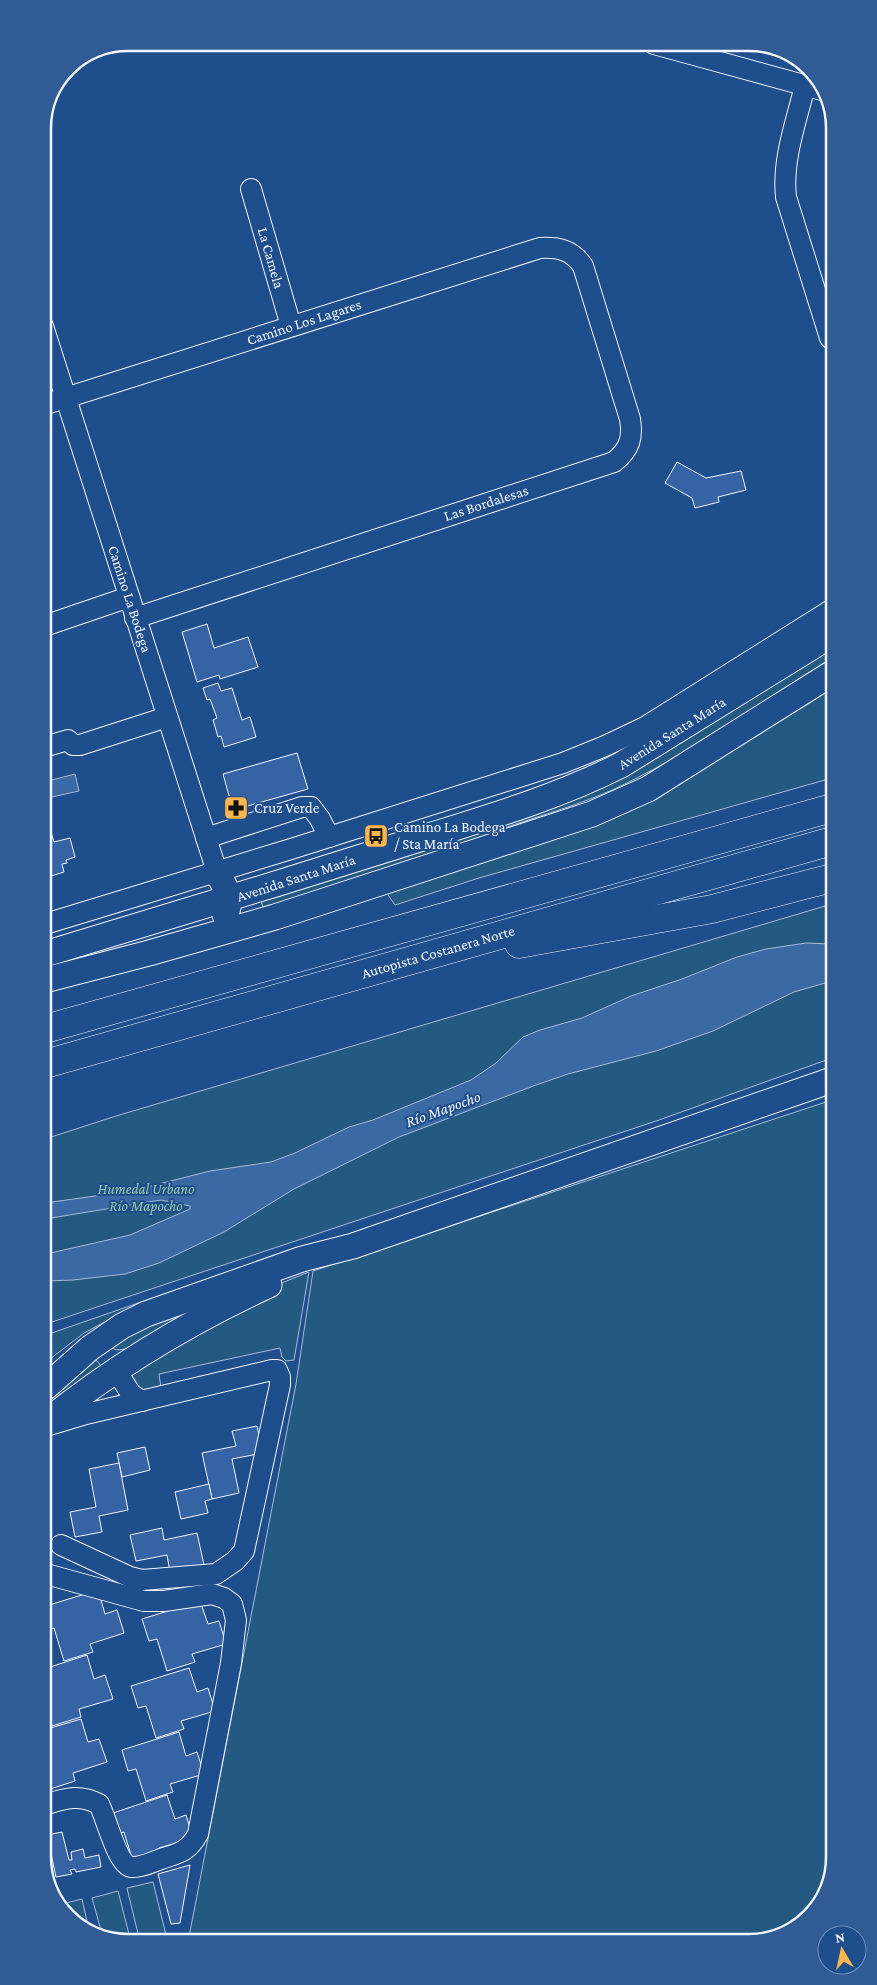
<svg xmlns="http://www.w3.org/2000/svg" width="877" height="1985" font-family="'Crimson Pro',serif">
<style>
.green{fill:#245a82;stroke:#a8bbd7}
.water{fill:#3b69a3;stroke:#a8bbd7}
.building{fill:#3563a3;stroke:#f2f6ff}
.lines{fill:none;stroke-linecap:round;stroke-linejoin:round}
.minor-casing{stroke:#f2f6ff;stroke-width:22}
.major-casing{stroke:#f2f6ff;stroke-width:27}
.highway-casing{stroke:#f2f6ff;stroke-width:29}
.minor{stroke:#1f4e8c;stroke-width:20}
.major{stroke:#1f4e8c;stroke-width:25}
.highway{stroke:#1f4e8c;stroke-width:28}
.labels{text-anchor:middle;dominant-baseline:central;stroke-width:4;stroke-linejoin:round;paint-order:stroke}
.street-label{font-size:15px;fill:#f2f6ff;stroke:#1f4e8c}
.poi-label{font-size:15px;fill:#f2f6ff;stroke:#1f4e8c;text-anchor:start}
.park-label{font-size:15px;font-style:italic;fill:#97c8a6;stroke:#1f4e8c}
.water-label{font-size:16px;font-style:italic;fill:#f2f6ff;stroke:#1f4e8c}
.rim{fill:none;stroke:#f2f6ff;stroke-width:2.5}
</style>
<rect width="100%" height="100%" fill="#1f4e8c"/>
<g class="green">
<path d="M831 645V661C765 703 699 747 629 782 588 803 541 815 498 830L497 834 263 908 261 900 563 804Z"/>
<path d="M831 684 832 778 479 878 395 905 386 892 561 836Z"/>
<path d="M832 904V1058L659 1120 46 1324 45 1139 116 1116Z"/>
<path d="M832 1100 834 1857 820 1904 776 1938 188 1942 296 1384 313 1271Z"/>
<path d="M309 1272 294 1360 286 1361 282 1357 280 1348 159 1374 161 1388C137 1393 137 1391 125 1370L281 1289 279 1284Z"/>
<path d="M144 1301 84 1333 46 1362V1335Z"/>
<path d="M209 1302 175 1319 127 1349 116 1350 108 1345 109 1342Z"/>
<path d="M95 1359 105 1370 46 1412V1403Z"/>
<path d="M153 1882 167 1939 156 1942H140L127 1888Z"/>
<path d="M118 1891 131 1942H123L102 1934 92 1898Z"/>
<path d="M82 1899 89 1930 76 1925 62 1904Z"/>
</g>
<g class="water">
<path d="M75 774 79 791 52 797 48 781Z"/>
<path d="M806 943 832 944V981L794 992 713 1031 656 1051 568 1074 536 1085 399 1137 294 1189 224 1232 159 1263 125 1274 73 1280 46 1281V1254L130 1235 190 1209V1206L161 1200 45 1219V1203L131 1191 210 1171 271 1162 295 1153 349 1127 373 1120 471 1080 496 1063 523 1037 540 1030 582 1018 631 996 682 979 737 957 766 949Z"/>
</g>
<g class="building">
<path d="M677 462 706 478 741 471 746 490 718 497 719 502 695 508 692 498 665 483Z"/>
<path d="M207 624 214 648 248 637 258 667 220 679 219 675 197 682 182 632Z"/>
<path d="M218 683 221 691 232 688 242 720 250 717 256 737 224 747 221 736 218 737 213 720 217 718 210 699 207 700 203 688Z"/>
<path d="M297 753 308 789 233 810 223 774Z"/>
<path d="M44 830 45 834 51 832 54 842 70 838 75 857 66 860 67 863 62 864 64 872 45 878Z"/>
<path d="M257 1426 263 1453 232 1459 239 1493 212 1499 202 1453 236 1446 232 1431Z"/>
<path d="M145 1447 150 1470 122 1477 117 1453Z"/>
<path d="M119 1463 128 1510 99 1516 102 1532 75 1537 70 1512 96 1507 89 1469Z"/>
<path d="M209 1484 212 1499 205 1501 208 1513 181 1519 175 1492Z"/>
<path d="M162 1528 164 1540 197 1533 204 1565 170 1572 167 1555 136 1561 130 1535Z"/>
<path d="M98 1590 105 1614 117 1610 124 1633 90 1644 93 1652 64 1661 54 1628 47 1631 46 1606Z"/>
<path d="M200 1601 208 1624 219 1621 226 1644 192 1654 195 1662 167 1671 157 1639 149 1641 142 1619Z"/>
<path d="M87 1655 94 1679 105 1675 113 1699 79 1709 81 1717 52 1726 47 1708V1668Z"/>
<path d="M189 1668 197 1692 208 1688 215 1711 181 1721 184 1729 156 1738 146 1706 138 1708 131 1686Z"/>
<path d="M81 1719 88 1742 99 1739 107 1762 73 1773 75 1781 47 1790V1729Z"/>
<path d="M179 1732 186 1756 197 1752 204 1774 170 1784 173 1792 146 1801 136 1769 128 1771 122 1750Z"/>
<path d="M167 1795 175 1819 186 1815 193 1838 159 1848 161 1856 134 1865 124 1832 116 1835 110 1814Z"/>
<path d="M62 1832 69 1860H72L71 1852 83 1849 85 1858 99 1855 101 1867 76 1872 75 1869 70 1870 72 1874 56 1877 47 1835Z"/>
<path d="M190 1865 180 1923 171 1924 158 1874Z"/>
</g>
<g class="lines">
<defs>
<g id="minor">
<path d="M654 44 822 90"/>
<path d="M805 86C796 122 782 160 786 197L830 338"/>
<path d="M251 189 291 326"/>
<path d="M43 326 217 872"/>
<path d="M43 405 540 248C559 247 572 250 583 266L630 419C633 438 630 449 614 462L135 618"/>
<path d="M44 626 129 597"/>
<path d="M44 747 68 740 73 745H80L167 717"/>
<path d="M206 838 302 807H311L320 819 329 837"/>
<path d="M45 924 291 849 563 763 605 746 645 727 831 610"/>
<path d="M116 1370 131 1394 142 1401"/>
<path d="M46 1426 86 1414 272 1370H277L280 1377V1385L244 1551 235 1561 216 1574 142 1580 130 1577 61 1545"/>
<path d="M46 1574 144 1601H164L212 1594 224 1598 232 1604 236 1620 231 1663 198 1834C188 1852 179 1853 161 1859 152 1862 141 1868 131 1867 117 1864 106 1817 99 1804 80 1794 66 1798 47 1804"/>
</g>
<g id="major">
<path d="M217 872C225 886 234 900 225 915"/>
<path d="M45 954C162 919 280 883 397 846 472 822 550 801 621 765L831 635"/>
<path d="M45 980 149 953 275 917 592 814 648 789 831 674"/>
<path d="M46 1387 90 1348 122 1326 146 1314 302 1259 353 1246 832 1080"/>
<path d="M46 1422C114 1367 189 1322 269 1285"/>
</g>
<g id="highway">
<path d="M519 944 712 909 832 878"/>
<path d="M45 1029 832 808"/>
<path d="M45 1064 832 841"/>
</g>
</defs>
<use href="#minor" class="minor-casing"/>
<use href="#major" class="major-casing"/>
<use href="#highway" class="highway-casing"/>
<use href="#minor" class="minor"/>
<use href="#major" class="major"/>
<use href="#highway" class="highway"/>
</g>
<defs>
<symbol id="pharmacy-square" viewBox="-11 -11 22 22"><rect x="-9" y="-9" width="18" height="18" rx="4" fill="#ffb74d" stroke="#1f4e8c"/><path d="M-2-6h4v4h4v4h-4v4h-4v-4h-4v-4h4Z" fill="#111"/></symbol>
<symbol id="bus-square" viewBox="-11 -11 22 22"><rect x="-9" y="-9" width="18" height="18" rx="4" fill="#ffb74d" stroke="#1f4e8c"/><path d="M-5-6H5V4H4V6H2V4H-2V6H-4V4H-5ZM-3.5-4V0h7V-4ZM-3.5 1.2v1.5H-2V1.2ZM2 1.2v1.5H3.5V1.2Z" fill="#111"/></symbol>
</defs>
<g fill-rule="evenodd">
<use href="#pharmacy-square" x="222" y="794" width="28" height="28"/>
<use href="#bus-square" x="362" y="822" width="28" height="28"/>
</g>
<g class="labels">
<g class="street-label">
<text transform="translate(271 258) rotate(74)">La Camela</text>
<text transform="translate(304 322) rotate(-18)">Camino Los Lagares</text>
<text transform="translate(486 503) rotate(-18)">Las Bordalesas</text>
<text transform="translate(130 599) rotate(72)">Camino La Bodega</text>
<text transform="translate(672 733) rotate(-32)">Avenida Santa María</text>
<text transform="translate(296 878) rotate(-18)">Avenida Santa María</text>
<text transform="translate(438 952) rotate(-16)">Autopista Costanera Norte</text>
</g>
<g class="poi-label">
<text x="254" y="808">Cruz Verde</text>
<text x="394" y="827">Camino La Bodega<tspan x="394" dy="17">/ Sta María</tspan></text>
</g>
<g class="park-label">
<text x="146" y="1189">Humedal Urbano<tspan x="146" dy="17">Río Mapocho</tspan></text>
</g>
<g class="water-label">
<text transform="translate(443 1109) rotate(-20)">Río Mapocho</text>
</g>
</g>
<path d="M0 0H877V1985H0ZM128 51H749A77 77 0 0 1 826 128V1857A77 77 0 0 1 749 1934H128A77 77 0 0 1 51 1857V128A77 77 0 0 1 128 51Z" fill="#305b95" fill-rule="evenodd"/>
<path class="rim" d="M128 51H749A77 77 0 0 1 826 128V1857A77 77 0 0 1 749 1934H128A77 77 0 0 1 51 1857V128A77 77 0 0 1 128 51Z"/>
<g transform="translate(842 1950) rotate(351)"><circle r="24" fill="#1f4e8c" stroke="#7391ba"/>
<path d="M0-4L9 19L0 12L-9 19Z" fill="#ffb74d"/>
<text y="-8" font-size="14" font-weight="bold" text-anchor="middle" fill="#f2f6ff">N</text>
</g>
</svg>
